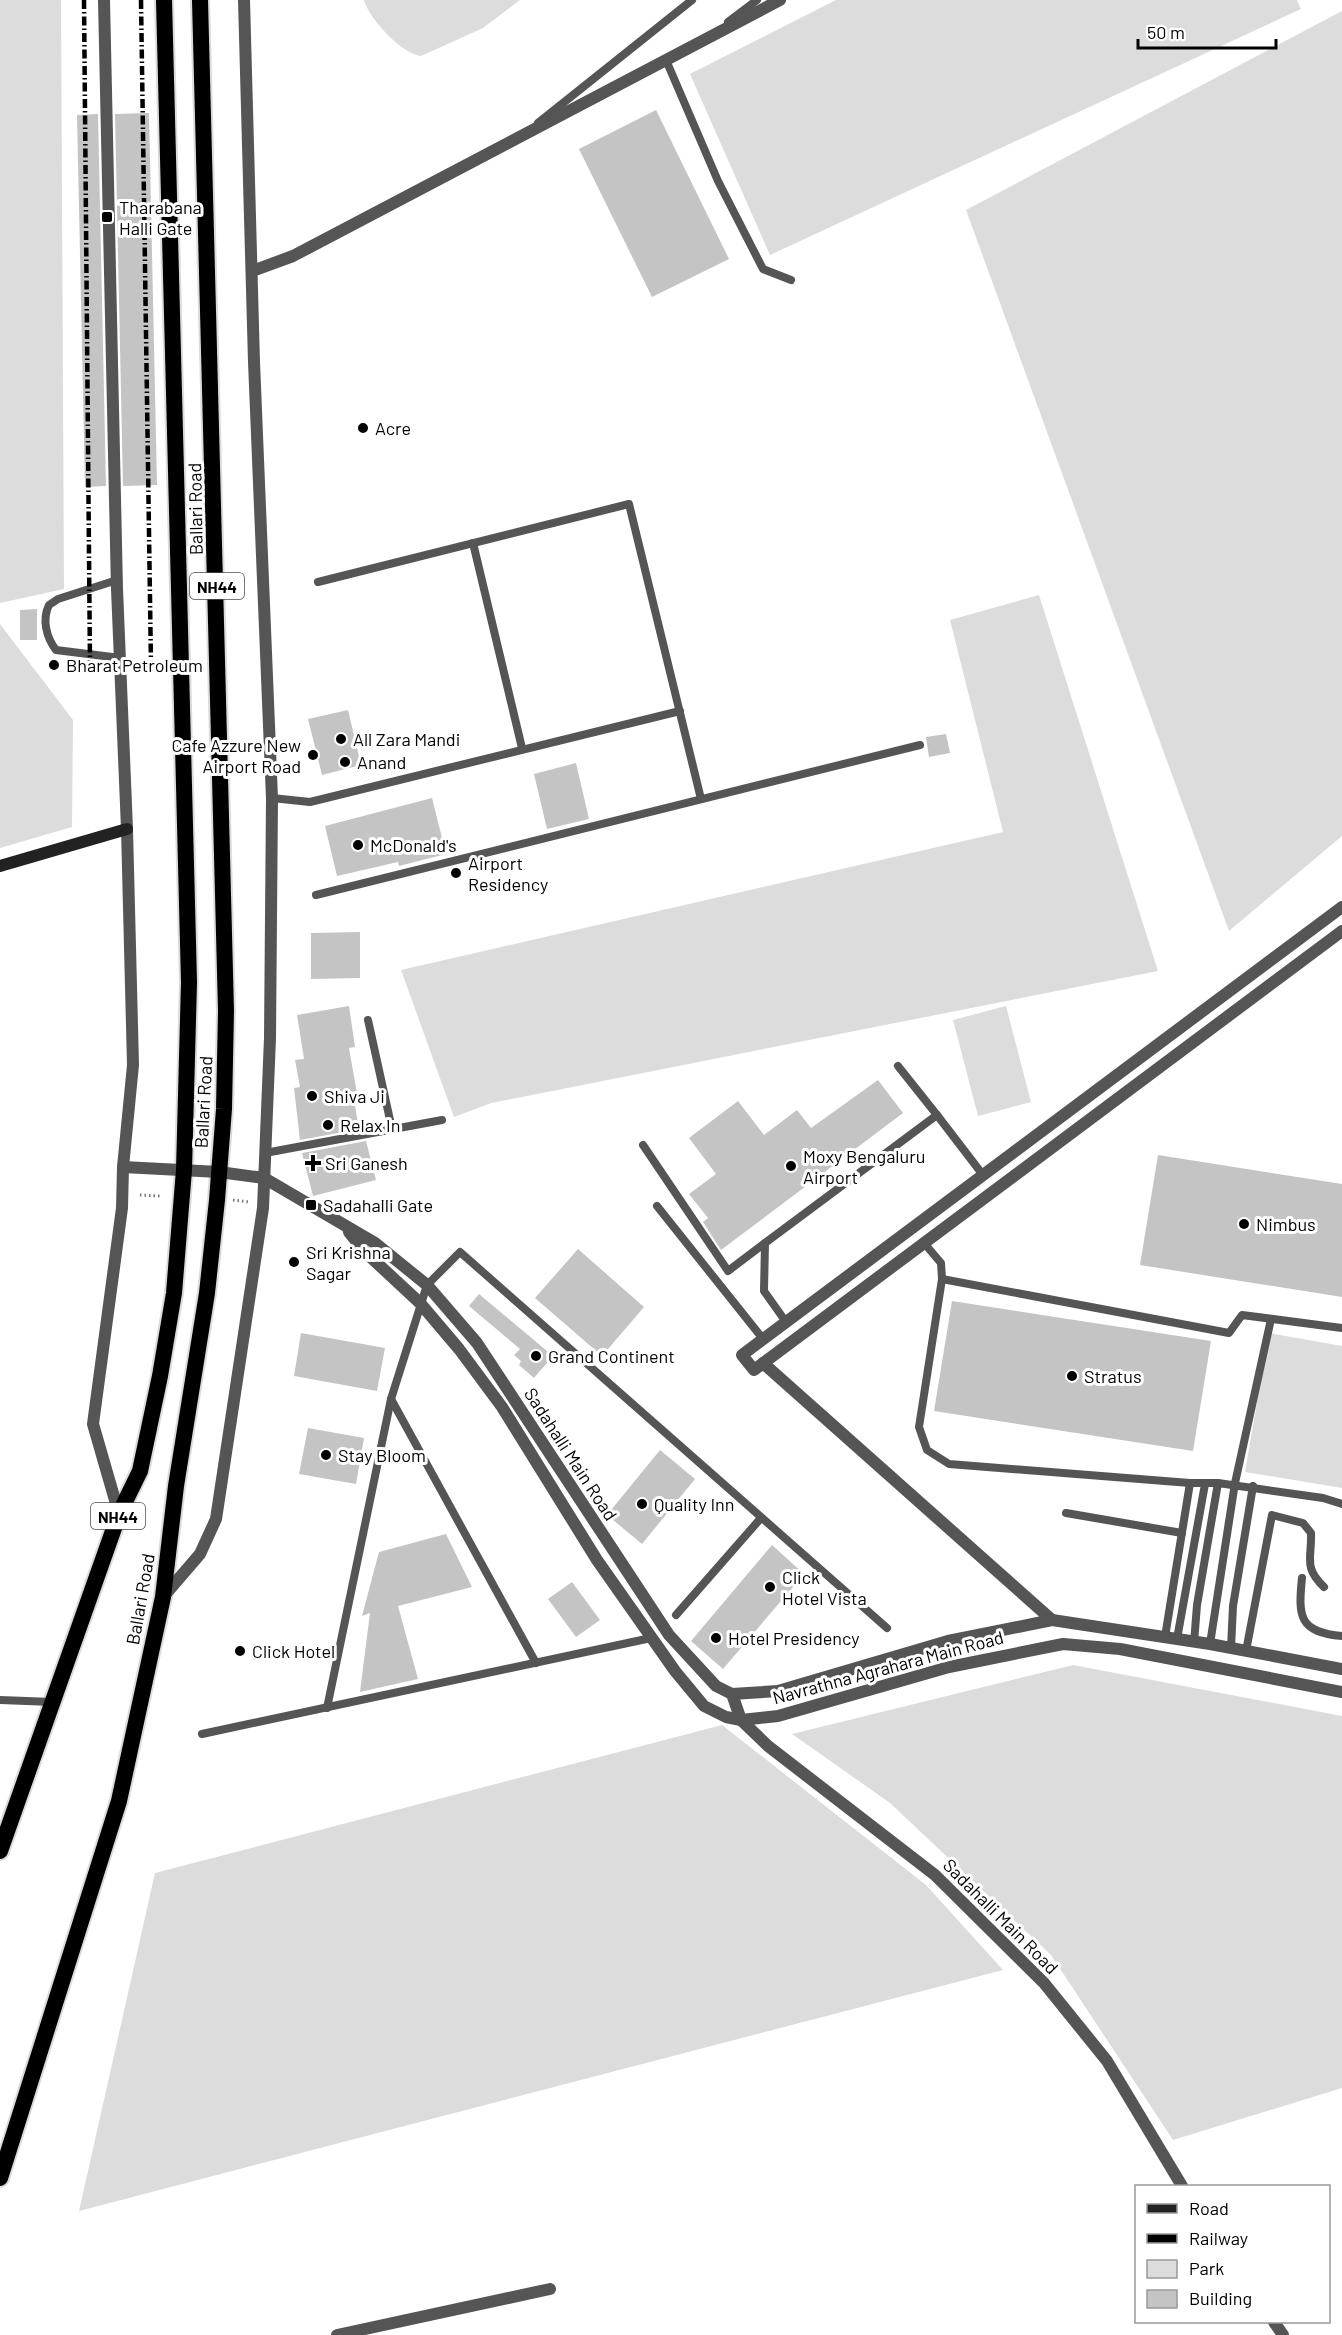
<svg xmlns="http://www.w3.org/2000/svg" width="1342" height="2335" font-family="Barlow,sans-serif">
<style>
.green{fill:#dcdcdc}
.building{fill:#c4c4c4}
.lines{fill:none;stroke-linecap:round;stroke-linejoin:round}
.trunk-casing{stroke:#dbdbdb;stroke-width:20}
.path{stroke:#777;stroke-width:3;stroke-dasharray:1.5 3;stroke-linecap:butt}
.service{stroke:#555;stroke-width:8}
.minor{stroke:#555;stroke-width:12}
.tertiary{stroke:#555;stroke-width:12}
.secondary{stroke:#222;stroke-width:12}
.trunk{stroke:#000;stroke-width:16}
.rail{stroke:#000;stroke-width:4.5;stroke-dasharray:9 3 1.5 3;stroke-linecap:butt}
.poi-dot{fill:#000;stroke:#fff;stroke-width:2}
.labels{text-anchor:middle;dominant-baseline:central;stroke-width:6;stroke-linejoin:round;paint-order:stroke}
.shield{fill:#fff;stroke:#4c4c4c;stroke-width:1.5}
.shield-label{font-size:16px;font-weight:bold;fill:#000}
.poi-label{font-size:18px;fill:#000;stroke:#fff;text-anchor:start}
.street-label{font-size:18px;fill:#000;stroke:#fff}
</style>
<rect width="100%" height="100%" fill="#fff"/>
<g class="green">
<path d="M0 0H61L64 589 0 603Z"/>
<path d="M364 0H520L483 28 421 56C402 54 369 19 364 0Z"/>
<path d="M836 0H1297L1301 9 770 255 690 74Z"/>
<path d="M1342 11V836L1229 931 966 210Z"/>
<path d="M1039 595 1158 971 491 1103 454 1117 401 970 1003 832 950 620Z"/>
<path d="M0 624 73 720 72 827 0 848Z"/>
<path d="M1006 1006 1031 1102 978 1116 953 1020Z"/>
<path d="M1269 1333 1342 1346V1488L1245 1472Z"/>
<path d="M1073 1665 1342 1716V2088L1173 2140 1051 1955 890 1803 792 1734Z"/>
<path d="M722 1725 926 1885 1003 1970 79 2211 155 1873Z"/>
</g>
<g class="building">
<path d="M656 110 729 259 652 297 579 149Z"/>
<path d="M149 113 157 485 123 486 115 114Z"/>
<path d="M98 114 106 486 85 487 77 115Z"/>
<path d="M37 609V640H20V610Z"/>
<path d="M348 710 361 765 322 775 308 719Z"/>
<path d="M946 734 950 753 929 757 926 737Z"/>
<path d="M576 763 589 819 547 829 534 774Z"/>
<path d="M432 798 446 854 399 866 398 862 337 876 325 826Z"/>
<path d="M360 932V978L311 979V933Z"/>
<path d="M349 1006 355 1047 349 1048 358 1099 354 1100 359 1129 300 1140 294 1088 300 1087 295 1060 304 1059 297 1015Z"/>
<path d="M878 1080 903 1113 721 1250 703 1222 708 1218 689 1194 716 1174 689 1138 738 1101 764 1135 797 1110 811 1128Z"/>
<path d="M366 1141 376 1180 313 1196 302 1153Z"/>
<path d="M1158 1155 1342 1184V1297L1140 1265Z"/>
<path d="M578 1249 644 1307 602 1356 535 1298Z"/>
<path d="M479 1294 553 1356 534 1378 519 1365 521 1361 514 1355 520 1349 469 1306Z"/>
<path d="M952 1301 1211 1341 1193 1451 934 1411Z"/>
<path d="M301 1333 385 1348 377 1391 294 1376Z"/>
<path d="M308 1428 364 1438 356 1484 299 1474Z"/>
<path d="M660 1450 695 1479 642 1544 607 1515Z"/>
<path d="M446 1534 472 1587 398 1606 418 1679 360 1692 370 1613 362 1616 379 1552Z"/>
<path d="M772 1545 804 1574 723 1669 691 1641Z"/>
<path d="M572 1582 600 1620 576 1637 548 1599Z"/>
</g>
<g class="lines">
<defs>
<g id="trunk">
<path d="M0 1851 119 1514 140 1471 160 1376 174 1293 184 1170 189 982 164 0"/>
<path d="M0 2178 119 1801 163 1597 176 1486 207 1293 217 1200 224 1109 226 1011 200 0"/>
</g>
</defs>
<use href="#trunk" class="trunk-casing"/>
<g class="path">
<path d="M140 1195 160 1196"/>
<path d="M233 1200 249 1202"/>
</g>
<g class="service">
<path d="M728 22 757 0"/>
<path d="M666 60 718 181 763 269 791 280"/>
<path d="M538 123 692 0"/>
<path d="M473 543 522 748"/>
<path d="M117 580 58 599 49 605C42 619 46 637 56 650L120 658"/>
<path d="M318 582 629 504 701 799"/>
<path d="M272 798 310 802 680 711"/>
<path d="M316 895 920 745"/>
<path d="M368 1020 392 1129"/>
<path d="M898 1066 937 1115"/>
<path d="M643 1145 728 1271 765 1243"/>
<path d="M265 1153 442 1120"/>
<path d="M657 1206 763 1339"/>
<path d="M924 1243 941 1263 942 1279 919 1427 927 1450 949 1464 1190 1483H1218"/>
<path d="M942 1279 1229 1333 1242 1315 1342 1328"/>
<path d="M786 1322 764 1291 765 1243 937 1115 983 1175"/>
<path d="M391 1399 536 1663"/>
<path d="M1066 1513 1182 1533"/>
<path d="M1302 1578C1298 1617 1299 1632 1342 1636"/>
<path d="M676 1615 761 1518"/>
<path d="M1165 1637 1190 1483"/>
<path d="M1177 1639 1205 1484"/>
<path d="M1194 1643 1197 1605 1218 1483 1323 1498 1342 1504"/>
<path d="M1210 1644 1235 1483 1271 1319"/>
<path d="M1231 1648 1233 1606 1253 1486"/>
<path d="M1246 1651 1272 1515 1303 1523 1311 1533C1312 1558 1303 1567 1324 1587"/>
<path d="M0 1700 53 1702"/>
<path d="M327 1708 391 1399 427 1285 460 1252 887 1628"/>
<path d="M202 1734 651 1638"/>
</g>
<g class="minor">
<path d="M1342 907 742 1355 754 1370 1342 931"/>
<path d="M763 1363 1052 1620"/>
<path d="M337 2335 550 2289"/>
</g>
<g class="tertiary">
<path d="M104 0 117 589 127 829 133 1065 123 1167 122 1208 93 1424 119 1514"/>
<path d="M252 271 293 256 780 0"/>
<path d="M123 1167 219 1172 264 1178 375 1243 427 1285 477 1343 669 1635 716 1686 732 1694 741 1720 768 1746 935 1875 1044 1983 1107 2061 1182 2186"/>
<path d="M349 1232 364 1251 420 1303 459 1349 502 1407 597 1560 675 1671 704 1706 726 1717 741 1720 778 1716 949 1667 1063 1644 1120 1649 1342 1692"/>
<path d="M163 1597 200 1554 216 1519 263 1208 270 1038 272 798 254 362 244 0"/>
<path d="M732 1694 778 1691 948 1641 1052 1620 1210 1644 1342 1669"/>
<path d="M1274 2322 1283 2335"/>
</g>
<path class="secondary" d="M0 866 127 829"/>
<use href="#trunk" class="trunk"/>
<g class="rail">
<path d="M84 0 90 665"/>
<path d="M141 0 151 665"/>
</g>
</g>
<g class="poi-dot">
<rect x="101" y="211" width="12" height="12" rx="3"/>
<circle cx="363" cy="428" r="6"/>
<circle cx="54" cy="665" r="6"/>
<circle cx="341" cy="739" r="6"/>
<circle cx="313" cy="755" r="6"/>
<circle cx="345" cy="762" r="6"/>
<circle cx="358" cy="845" r="6"/>
<circle cx="456" cy="873" r="6"/>
<circle cx="312" cy="1096" r="6"/>
<circle cx="328" cy="1125" r="6"/>
<path d="M310 1154h6v6h6v6h-6v6h-6v-6h-6v-6h6z"/>
<circle cx="791" cy="1166" r="6"/>
<rect x="305" y="1199" width="12" height="12" rx="3"/>
<circle cx="1244" cy="1224" r="6"/>
<circle cx="294" cy="1262" r="6"/>
<circle cx="536" cy="1356" r="6"/>
<circle cx="1072" cy="1376" r="6"/>
<circle cx="326" cy="1455" r="6"/>
<circle cx="642" cy="1504" r="6"/>
<circle cx="770" cy="1587" r="6"/>
<circle cx="716" cy="1638" r="6"/>
<circle cx="240" cy="1651" r="6"/>
</g>
<g class="labels">
<g class="shield">
<rect x="190" y="573" width="54" height="26" rx="4.5"/>
<rect x="91" y="1503" width="54" height="26" rx="4.5"/>
</g>
<g class="shield-label">
<text x="217" y="586">NH44</text>
<text x="118" y="1516">NH44</text>
</g>
<g class="poi-label">
<text x="119" y="207">Tharabana<tspan x="119" dy="21">Halli Gate</tspan></text>
<text x="375" y="428">Acre</text>
<text x="66" y="665">Bharat Petroleum</text>
<text x="353" y="739">All Zara Mandi</text>
<text x="301" y="745" text-anchor="end">Cafe Azzure New<tspan x="301" dy="21">Airport Road</tspan></text>
<text x="357" y="762">Anand</text>
<text x="370" y="845">McDonald's</text>
<text x="468" y="863">Airport<tspan x="468" dy="21">Residency</tspan></text>
<text x="324" y="1096">Shiva Ji</text>
<text x="340" y="1125">Relax In</text>
<text x="803" y="1156">Moxy Bengaluru<tspan x="803" dy="21">Airport</tspan></text>
<text x="325" y="1163">Sri Ganesh</text>
<text x="323" y="1205">Sadahalli Gate</text>
<text x="1256" y="1224">Nimbus</text>
<text x="306" y="1252">Sri Krishna<tspan x="306" dy="21">Sagar</tspan></text>
<text x="548" y="1356">Grand Continent</text>
<text x="1084" y="1376">Stratus</text>
<text x="338" y="1455">Stay Bloom</text>
<text x="654" y="1504">Quality Inn</text>
<text x="782" y="1577">Click<tspan x="782" dy="21">Hotel Vista</tspan></text>
<text x="728" y="1638">Hotel Presidency</text>
<text x="252" y="1651">Click Hotel</text>
</g>
<g class="street-label">
<text transform="translate(195 509) rotate(-91)">Ballari Road</text>
<text transform="translate(203 1102) rotate(-87)">Ballari Road</text>
<text transform="translate(571 1454) rotate(57)">Sadahalli Main Road</text>
<text transform="translate(140 1599) rotate(-80)">Ballari Road</text>
<text transform="translate(888 1667) rotate(-15)">Navrathna Agrahara Main Road</text>
<text transform="translate(1001 1916) rotate(45)">Sadahalli Main Road</text>
</g>
</g>
<rect x="1135" y="2185" width="195" height="138" fill="#ffffff" stroke="#999999" stroke-width="1.5"/>
<rect x="1147" y="2204" width="30" height="9" fill="#222222" stroke="#999999" stroke-width="1.5"/>
<text x="1189" y="2215" font-size="18" fill="#000000">Road</text>
<rect x="1147" y="2234" width="30" height="9" fill="#000000" stroke="#999999" stroke-width="1.5"/>
<text x="1189" y="2245" font-size="18" fill="#000000">Railway</text>
<rect x="1147" y="2260" width="30" height="18" fill="#dcdcdc" stroke="#999999" stroke-width="1.5"/>
<text x="1189" y="2275" font-size="18" fill="#000000">Park</text>
<rect x="1147" y="2290" width="30" height="18" fill="#c4c4c4" stroke="#999999" stroke-width="1.5"/>
<text x="1189" y="2305" font-size="18" fill="#000000">Building</text>
<path d="M1138 39v9h138v-9" fill="none" stroke="#000000" stroke-width="3"/>
<text x="1147" y="39" font-size="18" fill="#000000" stroke="#ffffff" stroke-width="4.5" paint-order="stroke">50 m</text>
</svg>
